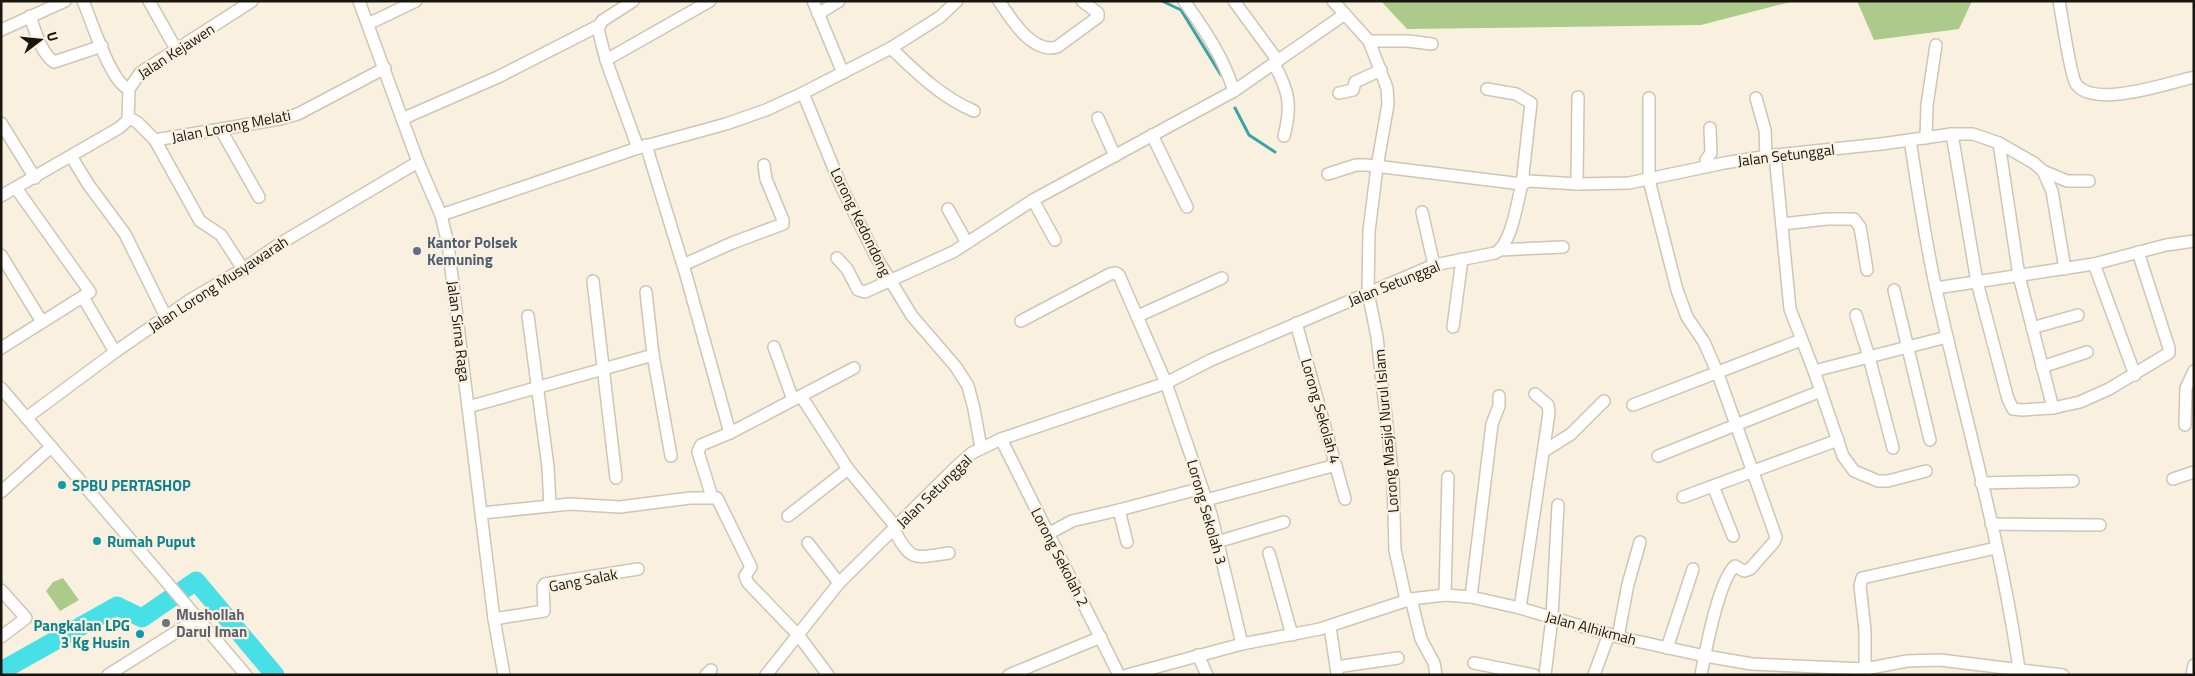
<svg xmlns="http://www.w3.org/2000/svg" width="2195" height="676" font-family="'Titillium Web',sans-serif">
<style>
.green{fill:#accb8b}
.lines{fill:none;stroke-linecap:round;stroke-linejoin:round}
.stream{stroke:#39a3a6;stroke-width:3}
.river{stroke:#47e0e7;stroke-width:19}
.minor-casing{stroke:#cec6b5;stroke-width:14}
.minor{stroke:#fff;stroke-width:11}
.service-dot{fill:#5c6f8a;stroke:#f9f0df;stroke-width:2}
.culture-dot{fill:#0f9aa8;stroke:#f9f0df;stroke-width:2}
.worship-dot{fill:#6b7280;stroke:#f9f0df;stroke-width:2}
.labels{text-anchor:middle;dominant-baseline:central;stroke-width:4.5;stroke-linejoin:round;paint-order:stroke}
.street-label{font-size:15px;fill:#191610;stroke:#f9f0df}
.service-label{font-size:15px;font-weight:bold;fill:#4e5e75;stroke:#f9f0df;text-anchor:start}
.culture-label{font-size:15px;font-weight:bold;fill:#0d838f;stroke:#f9f0df;text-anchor:start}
.worship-label{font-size:15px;font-weight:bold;fill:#5b616d;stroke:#f9f0df;text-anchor:start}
</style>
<rect width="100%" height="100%" fill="#f9f0df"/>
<g class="green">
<path d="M1381 1H1794L1701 25 1407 29Z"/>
<path d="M1857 1H1972L1959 29 1874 40Z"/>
<path d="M63 578 79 600 60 611 46 591 53 582Z"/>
</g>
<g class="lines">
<g class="stream">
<path d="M1162 1 1181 10 1221 75"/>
<path d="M1235 108 1249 135 1275 152"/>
</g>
<path class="river" d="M1 671 117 606 142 618 196 581 275 675"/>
<defs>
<g id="minor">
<path d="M83 1C91 19 111 84 129 89"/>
<path d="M149 1 176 49"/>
<path d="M359 1 418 162 441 215 448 244 494 619 504 675"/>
<path d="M633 1 602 21 598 29 606 60 638 148"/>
<path d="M813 1 843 73"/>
<path d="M999 1C1011 19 1032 54 1057 47L1098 17V13L1082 1"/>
<path d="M1184 1C1205 30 1223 57 1234 91"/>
<path d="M1234 1 1278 61"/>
<path d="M1333 1 1369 41 1387 88 1388 104 1377 167 1369 231 1368 292 1377 337 1393 479 1395 550 1406 600"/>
<path d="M2059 1C2062 16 2070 75 2076 84 2094 109 2168 83 2194 77"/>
<path d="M818 14 839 1"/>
<path d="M30 16C35 31 41 53 54 62L102 46"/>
<path d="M368 24 416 1"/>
<path d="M1 30 65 1"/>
<path d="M1369 41H1408L1432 44"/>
<path d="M891 48C916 72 941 97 974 111"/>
<path d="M606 60 710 1"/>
<path d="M1274 64C1289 91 1292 106 1284 136"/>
<path d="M803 93 841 186 876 257 912 316 956 367 968 386 974 409 981 448"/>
<path d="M1339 93 1353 90 1355 82 1381 70"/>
<path d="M1649 98V180L1677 290 1687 317 1704 342 1718 374 1776 537 1774 542 1750 569 1744 571 1735 566C1719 579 1705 653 1701 675"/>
<path d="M1756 98 1765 130 1766 156"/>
<path d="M129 118 137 122 155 140 200 221 221 235 243 269"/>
<path d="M1098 118 1115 156"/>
<path d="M402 119 498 77 598 26"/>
<path d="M1 123 35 178"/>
<path d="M221 130 259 197"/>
<path d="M1952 134 1977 282 2008 399 2013 409 2022 410 2053 408 2080 402 2109 389 2169 353V348L2138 252"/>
<path d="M1152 135 1187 207"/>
<path d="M1926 138 1927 105 1936 45"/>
<path d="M155 140 280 119 298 114 385 68"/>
<path d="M1910 140C1918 190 1925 240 1936 289 1964 415 2001 541 2019 669"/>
<path d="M1999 143 2019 276 2053 408"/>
<path d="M646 145 686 275 730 433"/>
<path d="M1775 155 1790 309 1814 371 1843 456 1854 471 1878 481H1888L1926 471"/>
<path d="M71 156 88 184 125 234 166 317"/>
<path d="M1706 167V160L1711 153 1710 128"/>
<path d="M2043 171 2067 181H2089"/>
<path d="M1328 174 1356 165H1367L1522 184 1531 103 1516 94 1487 89"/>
<path d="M1577 184 1578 97"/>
<path d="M1 196 119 128 128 120 129 89 140 73 252 1"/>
<path d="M1033 200 1055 240"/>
<path d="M948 209 967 243"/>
<path d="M1422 212 1434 265"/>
<path d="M441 215 638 148 726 124 766 110 803 93 891 48 940 17 957 1"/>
<path d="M1782 224 1827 219H1854L1860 227 1867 270"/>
<path d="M1500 250 1563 247"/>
<path d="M1 255 42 322"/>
<path d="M837 258 847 269 858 290 865 292 953 252 1033 200 1234 91 1345 14"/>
<path d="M2094 264 2135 375"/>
<path d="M683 265 732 243 783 224V220L766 179 764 165"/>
<path d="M593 281 616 478"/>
<path d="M1936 288 2094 264 2166 245 2194 241"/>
<path d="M1894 290 1930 440"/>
<path d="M646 292 653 355"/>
<path d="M83 297 115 352"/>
<path d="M1856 315 1869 357 1893 448"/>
<path d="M528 316 548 467 550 506"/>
<path d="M1138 316 1222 278"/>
<path d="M1021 321 1110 274 1116 273 1119 275 1166 383 1211 514 1242 644"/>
<path d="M1296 323 1345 499"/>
<path d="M1453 327 1462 259"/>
<path d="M2032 328 2078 315"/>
<path d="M774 347 793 400"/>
<path d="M1 348 90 292 16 188"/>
<path d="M2042 367 2087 352"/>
<path d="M1814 371 1947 337"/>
<path d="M1 388 246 675"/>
<path d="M801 396 848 469 896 527"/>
<path d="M1633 405 1801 340"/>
<path d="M468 407 653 355 671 456"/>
<path d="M26 418 115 352 190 300 243 269 281 243 418 162"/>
<path d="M2185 425 2186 388 2194 371"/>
<path d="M1001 439 1119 675"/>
<path d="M1544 451 1571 434 1604 401"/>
<path d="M1658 456 1821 391"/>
<path d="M2173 479 2194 472"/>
<path d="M1981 483 2073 481"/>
<path d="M1713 486 1733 536"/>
<path d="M1 492 51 447"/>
<path d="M712 497 698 452 701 445 730 433 854 368"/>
<path d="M1683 497 1838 440"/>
<path d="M1206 500 1336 465"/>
<path d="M1119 510 1202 488"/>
<path d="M482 513 570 504 620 507 690 498H717L751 567 745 576 748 583 799 636 828 675"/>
<path d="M788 516 848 469"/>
<path d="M1991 524 2100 525"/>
<path d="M894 530C912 563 914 558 949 553"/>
<path d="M1048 534 1072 521 1119 510 1127 542"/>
<path d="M1217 542 1284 522"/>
<path d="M808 543 839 583"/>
<path d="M1269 553 1292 635"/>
<path d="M1 590 26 618 1 637"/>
<path d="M1445 595 1448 477"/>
<path d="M1471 597 1492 424 1499 406V396"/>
<path d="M1411 599 1421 639 1434 663 1436 675"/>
<path d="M1520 608 1549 413 1548 405 1535 394"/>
<path d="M494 619 544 611 543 587 545 584 638 569"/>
<path d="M1330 627 1337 673"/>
<path d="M1618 637 1628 584 1640 542"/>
<path d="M1667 648 1693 569"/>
<path d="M1198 655 1207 675"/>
<path d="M1474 663 1534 675"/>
<path d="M1336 667 1398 658"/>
<path d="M1865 669V630L1860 586 1862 578 1996 548"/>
<path d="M108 675 197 619"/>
<path d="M706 675 711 670"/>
<path d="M766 675 839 583 957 466 972 453 1001 439 1166 383 1211 360 1434 265 1495 253C1512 244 1517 202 1522 184L1529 181 1577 184 1629 183 1724 163 1775 155 1881 144 1952 134H1973L1999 143 2034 163 2043 171 2052 191 2065 269"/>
<path d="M1009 675 1101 637"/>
<path d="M1127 675 1242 644 1320 629 1411 599 1445 595 1471 597 1520 608 1618 637 1705 656 1752 664 1865 669 1907 661 1940 660 2063 675"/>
<path d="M1545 675 1552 618 1558 505"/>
<path d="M1594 675 1609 634"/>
<path d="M2192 675 2194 665"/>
</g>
</defs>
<use href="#minor" class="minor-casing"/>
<use href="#minor" class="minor"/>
</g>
<circle class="service-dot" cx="417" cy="251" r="5"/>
<g class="culture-dot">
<circle cx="62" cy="485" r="5"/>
<circle cx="97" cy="541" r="5"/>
<circle cx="140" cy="634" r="5"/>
</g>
<circle class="worship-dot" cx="166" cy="623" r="5"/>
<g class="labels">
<g class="street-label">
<text transform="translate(176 51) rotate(-33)">Jalan Kejawen</text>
<text transform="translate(231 126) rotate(-11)">Jalan Lorong Melati</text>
<text transform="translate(1786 155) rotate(-7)">Jalan Setunggal</text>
<text transform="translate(861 222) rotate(64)">Lorong Kedondong</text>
<text transform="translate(1394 283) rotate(-22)">Jalan Setunggal</text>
<text transform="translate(218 284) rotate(-33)">Jalan Lorong Musyawarah</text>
<text transform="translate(459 331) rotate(83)">Jalan Sirna Raga</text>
<text transform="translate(1321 411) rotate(74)">Lorong Sekolah 4</text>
<text transform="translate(1386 431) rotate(-95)">Lorong Masjid Nurul Islam</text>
<text transform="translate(934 491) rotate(-44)">Jalan Setunggal</text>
<text transform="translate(1207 512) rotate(74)">Lorong Sekolah 3</text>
<text transform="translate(1060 557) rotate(63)">Lorong Sekolah 2</text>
<text transform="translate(583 580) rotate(-11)">Gang Salak</text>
<text transform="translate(1591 628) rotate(15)">Jalan Alhikmah</text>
</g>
<g class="service-label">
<text x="427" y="242">Kantor Polsek<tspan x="427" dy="17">Kemuning</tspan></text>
</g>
<g class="culture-label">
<text x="72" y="485">SPBU PERTASHOP</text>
<text x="107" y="541">Rumah Puput</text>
<text x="130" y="625" text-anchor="end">Pangkalan LPG<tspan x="130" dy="17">3 Kg Husin</tspan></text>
</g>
<g class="worship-label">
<text x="176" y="614">Mushollah<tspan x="176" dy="17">Darul Iman</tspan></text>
</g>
</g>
<rect width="2195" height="676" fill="none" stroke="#191610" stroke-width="5"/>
<g transform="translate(40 40) rotate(74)" stroke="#f9f0df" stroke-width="4" paint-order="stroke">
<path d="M0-4L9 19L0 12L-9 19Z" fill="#191610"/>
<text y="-8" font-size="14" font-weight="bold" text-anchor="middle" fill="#191610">U</text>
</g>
</svg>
